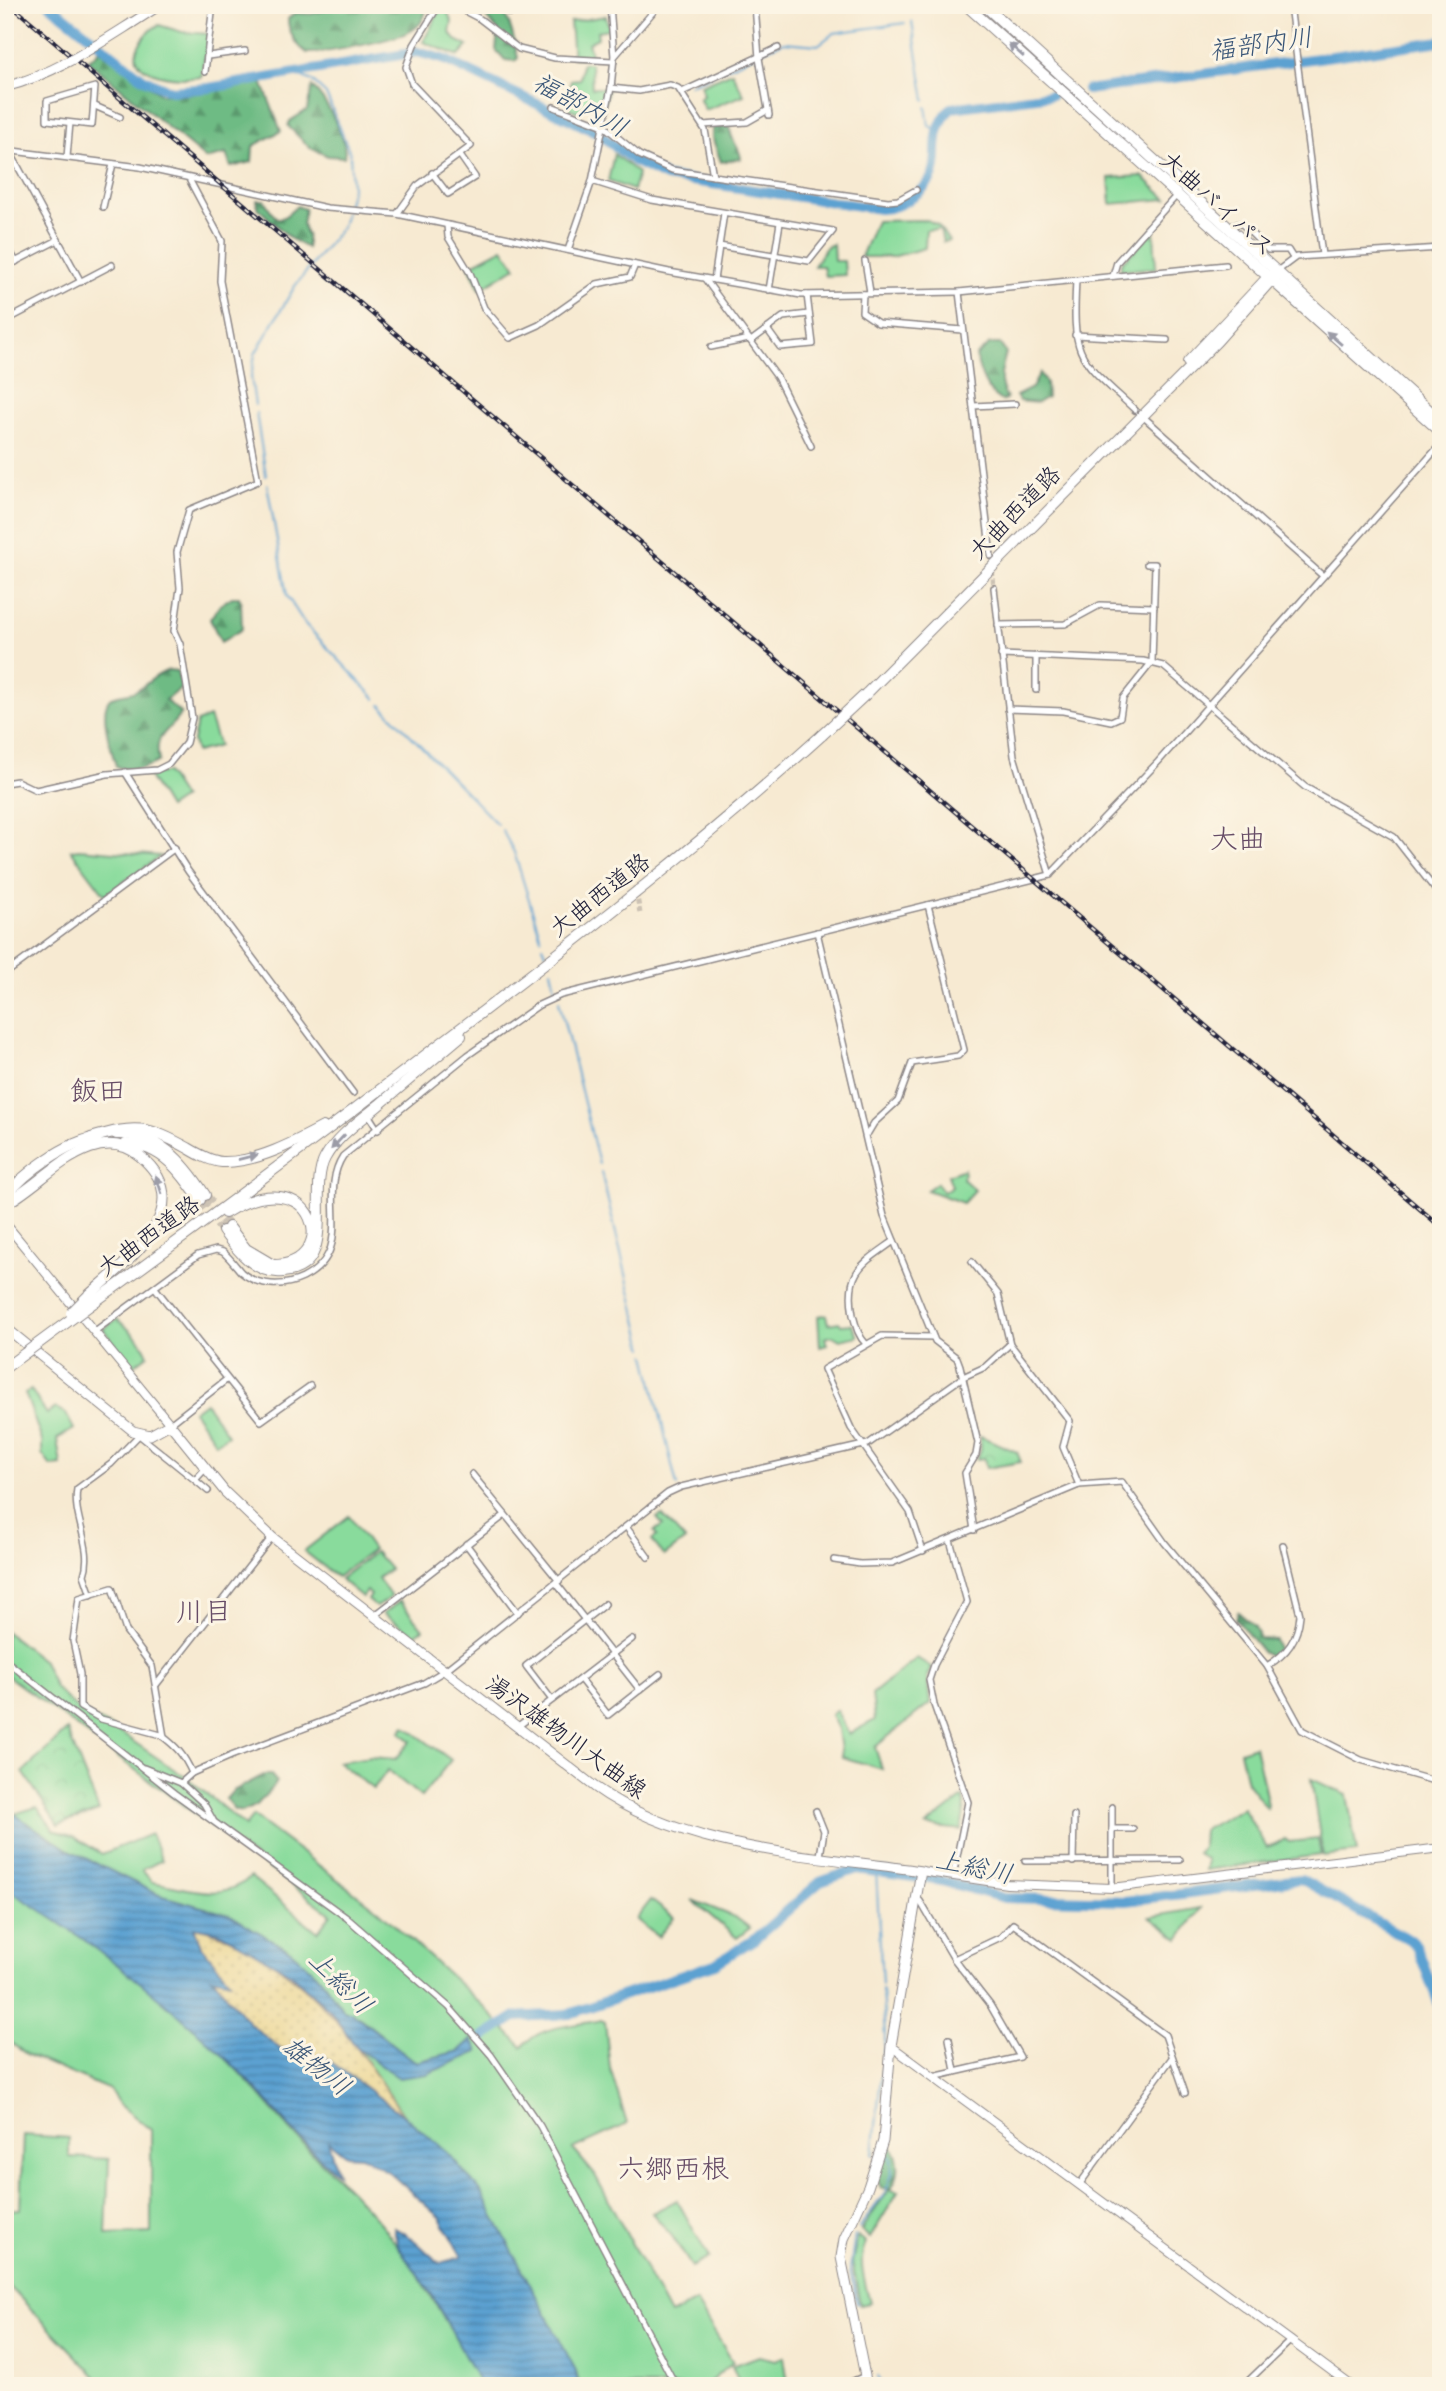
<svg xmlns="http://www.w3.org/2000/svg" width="1446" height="2391" font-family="'Balsamiq Sans','Klee One',sans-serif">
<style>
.grass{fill:#89db9c;stroke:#567e6c;stroke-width:2}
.forest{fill:url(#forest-firs);stroke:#486e60;stroke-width:2}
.sand{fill:url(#sand-dots);stroke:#887e6c;stroke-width:2}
.park{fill:url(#park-crowns);stroke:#567e6c;stroke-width:2}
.water{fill:url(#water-rules);stroke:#3e6286;stroke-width:2}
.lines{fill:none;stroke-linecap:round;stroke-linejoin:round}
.stream{stroke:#5ba1d1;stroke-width:2}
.river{stroke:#5ba1d1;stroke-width:10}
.street-tunnel{stroke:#ccc2b4;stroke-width:5;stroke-dasharray:5 2.5;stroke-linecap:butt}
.highway-tunnel{stroke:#ccc2b4;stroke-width:10;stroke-dasharray:10 5;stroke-linecap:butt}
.street-casing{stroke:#8c8686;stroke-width:8}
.secondary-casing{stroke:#8c8686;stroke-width:10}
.primary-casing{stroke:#8c8686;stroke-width:11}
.highway-casing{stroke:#8c8686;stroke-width:12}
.street{stroke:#fff;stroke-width:5}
.secondary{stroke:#fff;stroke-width:8}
.primary{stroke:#fff;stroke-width:9}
.highway{stroke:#fff;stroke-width:10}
.rail-casing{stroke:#22223b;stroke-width:4.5}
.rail{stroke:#fcf5e5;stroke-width:2;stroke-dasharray:5;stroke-linecap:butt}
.primary-bridge-casing{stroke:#8c8686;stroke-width:11;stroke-linecap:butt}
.highway-bridge-casing{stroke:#8c8686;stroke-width:12;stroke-linecap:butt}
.primary-bridge{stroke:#fff;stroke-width:9}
.highway-bridge{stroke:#fff;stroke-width:10}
.oneway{fill:#9c9ca7}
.labels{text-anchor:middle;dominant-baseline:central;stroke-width:6;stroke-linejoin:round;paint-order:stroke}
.street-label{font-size:24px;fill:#22223b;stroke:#fcf5e5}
.water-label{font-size:26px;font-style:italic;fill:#395577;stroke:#fcf5e5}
.quarter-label{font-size:28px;fill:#674d67;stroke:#fcf5e5}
</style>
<defs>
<pattern id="forest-firs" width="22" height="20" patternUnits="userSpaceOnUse" patternTransform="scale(1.75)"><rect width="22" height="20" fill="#6ebb84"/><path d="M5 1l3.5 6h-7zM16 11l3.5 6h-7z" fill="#5a986d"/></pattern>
<pattern id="sand-dots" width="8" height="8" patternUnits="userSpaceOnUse" patternTransform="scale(1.75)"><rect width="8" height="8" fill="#eeda9e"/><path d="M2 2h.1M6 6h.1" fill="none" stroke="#ccbb89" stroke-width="1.8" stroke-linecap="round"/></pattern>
<pattern id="park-crowns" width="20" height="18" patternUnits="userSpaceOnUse" patternTransform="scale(1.75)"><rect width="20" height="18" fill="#89db9c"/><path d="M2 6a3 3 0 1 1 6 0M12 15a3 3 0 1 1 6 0" fill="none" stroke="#76bc87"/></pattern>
<pattern id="water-rules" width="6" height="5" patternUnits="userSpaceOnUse" patternTransform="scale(1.75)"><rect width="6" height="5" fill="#5ba1d1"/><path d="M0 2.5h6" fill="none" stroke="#4b83ab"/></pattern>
</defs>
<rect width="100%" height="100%" fill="#fcf5e5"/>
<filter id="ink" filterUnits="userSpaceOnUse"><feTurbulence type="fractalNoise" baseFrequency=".0143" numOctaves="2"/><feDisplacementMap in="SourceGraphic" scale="14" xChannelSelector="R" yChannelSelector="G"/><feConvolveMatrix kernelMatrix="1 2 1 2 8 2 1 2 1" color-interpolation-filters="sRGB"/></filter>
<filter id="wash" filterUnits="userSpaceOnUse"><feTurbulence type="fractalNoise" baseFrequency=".00686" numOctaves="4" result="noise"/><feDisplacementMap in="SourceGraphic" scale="28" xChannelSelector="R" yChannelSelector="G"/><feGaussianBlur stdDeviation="1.57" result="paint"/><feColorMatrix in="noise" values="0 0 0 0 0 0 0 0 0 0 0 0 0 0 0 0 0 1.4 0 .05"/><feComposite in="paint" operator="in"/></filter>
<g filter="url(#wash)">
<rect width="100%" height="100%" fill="#f7ead2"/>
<g class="grass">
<path d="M449 5 452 10 448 14 452 21 450 33 456 40 468 46 459 56 423 42 439 12Z"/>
<path d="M606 16 609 29 597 31 598 38 588 43 592 57 573 58 570 22Z"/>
<path d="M159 25 182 32 209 34 201 77C179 81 116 75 143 39 148 32 151 29 159 25Z"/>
<path d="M582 63H591L592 88H609L604 105H586L578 112 568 108 571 80 580 79Z"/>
<path d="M732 72 744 95 705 110 699 98 703 96 701 85Z"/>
<path d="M614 154 638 173 633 190 608 181Z"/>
<path d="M1142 176 1167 199 1111 204 1109 178Z"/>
<path d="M927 220 938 225 949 241 943 242 940 229 926 230 925 248 892 257H861L876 221Z"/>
<path d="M1154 231 1156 268 1121 270V263Z"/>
<path d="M833 244 834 261H844L845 275 825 276 823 266H814L826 247Z"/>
<path d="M503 248 516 267 480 289 469 266Z"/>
<path d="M209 717 219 746 196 752 193 741 197 722Z"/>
<path d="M147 773H167L183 798 168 808Z"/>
<path d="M79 849 161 856 105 895 71 850Z"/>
<path d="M964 1169 963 1179 975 1190 963 1203 927 1190 937 1183 943 1192 952 1186 948 1175Z"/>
<path d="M826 1315 828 1324 839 1322 841 1325 852 1324 858 1336 840 1340 833 1336 825 1338 827 1345 820 1347 818 1316Z"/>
<path d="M117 1319C129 1330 142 1339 148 1355L133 1366 103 1329Z"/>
<path d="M31 1390 47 1414 56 1408 66 1414 74 1429 57 1439 61 1465 51 1466 42 1454V1441L25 1393Z"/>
<path d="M205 1402 228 1435 216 1443 193 1411Z"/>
<path d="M662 1515 685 1540 664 1556 652 1540 657 1536 654 1531 663 1525 657 1518Z"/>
<path d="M349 1516 373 1550 337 1577 304 1551Z"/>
<path d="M375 1552 390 1569 378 1578 391 1597 376 1607 368 1600 371 1595 366 1591 362 1597 340 1579Z"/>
<path d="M400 1601 423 1629 415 1635 383 1614Z"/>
<path d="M5 1631 43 1661 55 1688 81 1712 115 1729 191 1781 245 1826 253 1816 378 1910 480 2003 522 2047C542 2024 571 2027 601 2020L605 2022 610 2068 627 2124 573 2149 595 2175 670 2315 696 2302 733 2362 705 2386H580L575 2369 449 2154 404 2116 357 2048 400 2078 478 2052 472 2040 459 2051 416 2062 352 2012H345L321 1979 292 1952 230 1915 159 1895 67 1849 14 1814 37 1807 54 1830 74 1837 102 1854 151 1834 162 1860 142 1870 152 1882C189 1888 220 1903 251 1877L318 1932 331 1914 5 1674Z"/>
<path d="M917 1658 931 1667 927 1677 930 1703 875 1747 882 1769 842 1757 838 1729 831 1715 836 1710 849 1734 875 1720 872 1694Z"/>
<path d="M405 1726 451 1760 421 1797 388 1770 373 1789 338 1762 370 1757 396 1759 411 1741 400 1732Z"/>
<path d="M1255 1746 1268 1805 1267 1808 1247 1782 1240 1751Z"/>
<path d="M1311 1779 1347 1795 1357 1852 1323 1856Z"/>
<path d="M963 1797 965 1806 961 1830 926 1826Z"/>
<path d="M1243 1808 1267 1848 1285 1839 1289 1842 1318 1839 1321 1855 1205 1870 1207 1860 1197 1853 1202 1847 1203 1830Z"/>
<path d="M5 1888C84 1935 172 2002 235 2068 261 2095 284 2125 310 2151 342 2182 374 2212 400 2249 431 2292 456 2339 481 2386H105L5 2282V2210L20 2209 23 2135 69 2138V2157L109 2159 106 2235 151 2233V2130L119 2104 110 2090 28 2055 5 2039Z"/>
<path d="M651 1900 674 1918 658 1937 636 1919Z"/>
<path d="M692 1900 735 1917 750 1928 737 1938Z"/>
<path d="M1201 1908 1179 1939 1150 1917Z"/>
<path d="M889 2190 898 2192 870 2238 861 2230Z"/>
<path d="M677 2200 709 2258 692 2267 672 2236 652 2213Z"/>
<path d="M858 2236 866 2242C857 2262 865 2282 870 2303L860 2305 852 2262Z"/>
<path d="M759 2356 775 2360 784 2357 788 2383 741 2386 732 2366Z"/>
</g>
<g class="forest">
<path d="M346 5H424L426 11C424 19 421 24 414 29 401 39 324 54 307 53 296 45 288 32 288 19L295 13 311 14Z"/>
<path d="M488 5H497C511 18 514 40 518 58L515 61 505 60 496 50 498 30 484 15Z"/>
<path d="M100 50 161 94 184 95 262 82 281 131 253 146 252 162 231 167 226 154 206 159 88 61Z"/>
<path d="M312 87C325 98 349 141 344 157L328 156 310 148 288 126 290 121 307 110Z"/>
<path d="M730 126C729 140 740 146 741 159L721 162 712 137 713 128Z"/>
<path d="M257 200H264C278 221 276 226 297 206L305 209 302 224 307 236V248L291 239 257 207Z"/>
<path d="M990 344H1000L1006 353C1001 371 997 382 1007 398L1003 401C987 396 979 371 976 356Z"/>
<path d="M1040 373 1046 383 1047 397 1037 403 1019 401 1016 396 1032 388Z"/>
<path d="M232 597H239L241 601 242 629 221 642 210 619 220 605Z"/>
<path d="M169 670 177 671 182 688 165 700 181 713C168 734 153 733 159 761 149 768 128 772 116 766 112 752 97 708 111 698 118 693 129 695 137 690 149 684 152 676 169 670Z"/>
<path d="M1238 1612 1255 1627 1260 1639 1275 1640 1279 1652 1271 1656 1263 1653 1236 1619Z"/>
<path d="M264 1775H271L277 1782 257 1805 242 1812 234 1810 226 1799 233 1791Z"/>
<path d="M887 2144 891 2145C901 2160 901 2174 891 2189L881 2188 877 2179Z"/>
</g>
<path class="sand" d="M194 1927C217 1931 233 1940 253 1951 328 1995 356 2047 404 2116L323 2056 292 2059 249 2023 211 1975 229 1980 201 1946Z"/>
<g class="park">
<path d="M980 1436 1017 1452 1021 1462 986 1468 984 1458 977 1459 981 1449Z"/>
<path d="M67 1730 99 1811 58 1825 23 1772Z"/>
</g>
<path class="water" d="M5 1808 67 1849 159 1895 230 1915 292 1952 321 1979 345 2012H351L416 2062 459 2051 472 2039 478 2052 427 2074 399 2078 357 2048 330 2010 291 1974 219 1932 194 1927 201 1946 230 1981 212 1977 249 2023 292 2059 323 2056 408 2119 449 2154 481 2192 575 2369 579 2386H481L432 2295 398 2246 394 2228C417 2238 421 2249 440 2263L462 2257 440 2218 390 2173 361 2156 346 2155 328 2141 337 2173C298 2141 269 2101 233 2065 165 1999 87 1937 5 1888Z"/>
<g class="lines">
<g class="stream">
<path d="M912 22 925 100"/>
<path d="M762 51 784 42 818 45 834 33 905 23"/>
<path d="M689 85 755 55"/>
<path d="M926 107 929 126 936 129"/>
<path d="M255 405 251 377 255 354 295 286 342 227 352 188 350 153 326 94 312 81 292 72"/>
<path d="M256 413 266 476"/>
<path d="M267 484 287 596 305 624 376 699"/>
<path d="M381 705 497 824"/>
<path d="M502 830 514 852 541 938"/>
<path d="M543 946 546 953"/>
<path d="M551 970 556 992"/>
<path d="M559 1001 599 1164"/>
<path d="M601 1172 644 1348"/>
<path d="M646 1355 677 1486"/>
<path d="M876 1870 882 1984"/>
<path d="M873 2155 885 2037 882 1989"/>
<path d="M859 2228 885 2193 892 2174 891 2157 884 2156"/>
<path d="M855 2235 850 2269 857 2304"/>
<path d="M878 2376 882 2386"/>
</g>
<g class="river">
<path d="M50 5 144 79 171 91 209 88 417 52 443 59 598 133 634 161 666 177 880 209C892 209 900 205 911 198 956 169 919 145 951 108L1052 95"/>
<path d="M1087 90 1441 41"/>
<path d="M482 2038 515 2017 569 2014 715 1964 755 1939 820 1882 857 1869 942 1881 1004 1898 1047 1899 1125 1901 1301 1879 1410 1940 1417 1947 1441 2010"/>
</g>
</g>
</g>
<g filter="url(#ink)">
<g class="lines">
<g class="street-tunnel">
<path d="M991 556 994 588"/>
<path d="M635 886 640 913"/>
</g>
<g class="highway-tunnel">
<path d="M205 1195 229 1227"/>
<path d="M200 1200 223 1231"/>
</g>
<defs>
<g id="street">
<path d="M453 5 480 19 519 49 555 58 614 61"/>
<path d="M755 5 759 58 769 115"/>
<path d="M1290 5 1322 255"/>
<path d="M509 13 556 5"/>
<path d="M208 56 245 51"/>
<path d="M614 57 659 5"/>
<path d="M205 72 213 5"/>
<path d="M95 87 92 125 47 120V101Z"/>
<path d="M611 88 639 91 670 85 678 88 705 130 713 176"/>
<path d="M682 92 778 48"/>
<path d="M95 106 120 117"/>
<path d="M554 107 604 126 639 155 672 170 888 201 898 200 916 190"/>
<path d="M703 125 747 122 768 110"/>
<path d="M5 150 140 167 327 208 397 214 669 272 801 295 959 292 1226 265"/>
<path d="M9 150 81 282"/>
<path d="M67 157 70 123"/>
<path d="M5 170 16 164"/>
<path d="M432 173 448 194 475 177 459 154"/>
<path d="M592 181 652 200 833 231 809 261 719 246"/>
<path d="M103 207 113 164"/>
<path d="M397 214 417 186 471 146 412 84 406 67 414 45 439 5"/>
<path d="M447 225 448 237 470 273 484 308 510 338 539 325 597 284 630 277 635 265"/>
<path d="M1228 227 1241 223 1268 250H1288L1293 258"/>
<path d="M5 241 16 262"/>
<path d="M568 250 592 181 611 88 614 57 610 5"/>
<path d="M865 261 870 292"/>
<path d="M5 267 58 240"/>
<path d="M1276 272 1296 257 1441 248"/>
<path d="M1113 276 1117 262 1176 196"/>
<path d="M705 279 777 377 811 446"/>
<path d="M714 280 724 213"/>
<path d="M1076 280C1072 360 1078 357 1135 410"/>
<path d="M769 290 780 223"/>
<path d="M959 292 991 556"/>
<path d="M863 294 862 312 878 323 963 330"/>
<path d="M5 321 112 265"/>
<path d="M767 329 780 347 813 344 807 295"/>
<path d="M1075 335 1167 340"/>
<path d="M751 341 783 317 809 314"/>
<path d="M711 347 749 339"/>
<path d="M973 406 1015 404"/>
<path d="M1147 420 1323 576"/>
<path d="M994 588 1014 756 1050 875"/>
<path d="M998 625 1065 624 1100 605 1154 607"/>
<path d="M1001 655 1143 661 1163 666 1305 787 1394 837 1441 897"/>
<path d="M1036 690V656"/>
<path d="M1008 709 1063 711 1111 721 1120 717 1123 698 1152 662 1155 564H1147"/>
<path d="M125 772 188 871 353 1093"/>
<path d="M5 783 17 781 36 790 107 774 157 770 169 764 186 743 192 718 180 644 174 631 180 588 177 552 189 510 258 481 220 281 222 241 190 181"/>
<path d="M817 932 884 1216 935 1341 957 1358 960 1366 978 1443 976 1455 965 1473 974 1530"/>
<path d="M5 974 175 848"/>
<path d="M371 1119 378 1130"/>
<path d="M868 1133 874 1123 898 1101 912 1063 958 1056 964 1050 928 905"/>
<path d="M972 1262 998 1294 1010 1344 1070 1421 1063 1447 1079 1485"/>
<path d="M156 1289 261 1421 310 1386"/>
<path d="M95 1331 198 1255 216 1250 223 1252C230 1258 235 1265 241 1272 258 1287 284 1287 303 1278 358 1250 317 1195 343 1156L468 1055 539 1005 561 995 1050 875 1158 762 1441 444"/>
<path d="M866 1344C858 1336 856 1326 853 1315 845 1271 862 1264 894 1241"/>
<path d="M170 1424 226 1380"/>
<path d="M472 1474 559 1581"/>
<path d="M195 1480 208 1491"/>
<path d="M627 1528 648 1557"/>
<path d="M950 1540 967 1602 934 1665 929 1680 934 1705 968 1802 953 1876"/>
<path d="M466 1544 518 1613"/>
<path d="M923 1551 910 1512 851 1428 824 1369 882 1336 933 1337"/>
<path d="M834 1560 860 1564 892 1563 1079 1485 1122 1482 1165 1543 1267 1666 1302 1730 1361 1760 1441 1783"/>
<path d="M556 1583 640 1690"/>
<path d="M91 1595 84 1575C94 1547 72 1518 77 1489L111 1464 139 1435 195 1480 206 1468"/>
<path d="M374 1616 505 1515"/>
<path d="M5 1660 174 1793 347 1918 449 2007 491 2055 540 2126 676 2386"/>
<path d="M1267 1666C1287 1654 1298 1639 1300 1615L1283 1545"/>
<path d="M580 1679 608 1715 660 1674"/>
<path d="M156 1685 272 1537"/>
<path d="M552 1700 526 1666 605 1604"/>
<path d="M517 1727 632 1639"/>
<path d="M164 1737 152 1666 126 1631 112 1588 79 1598 73 1641 80 1674V1707L101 1719 161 1735C177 1747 184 1755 192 1773"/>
<path d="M144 1768 181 1783 192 1773 231 1756 424 1683 444 1671 668 1493 681 1487 868 1444 963 1377 985 1367 1010 1344"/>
<path d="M181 1783 204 1804 213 1820"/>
<path d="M816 1811 824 1831 820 1856"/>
<path d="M1112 1829H1133"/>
<path d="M1025 1861 1180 1860"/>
<path d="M1073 1862 1074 1816"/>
<path d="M1112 1888V1807"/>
<path d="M916 1901H920L954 1959 990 2005 1020 2057 933 2077"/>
<path d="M954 1959 1001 1937 1013 1924 1165 2035 1185 2093"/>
<path d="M949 2039 955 2071"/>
<path d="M1079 2185 1171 2059"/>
<path d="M842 2386 865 2376"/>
<path d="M1243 2386 1291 2340"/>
</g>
<g id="secondary">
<path d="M5 1223 170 1424"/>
<path d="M921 1871 1007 1884 1112 1888 1441 1848"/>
<path d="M891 2046 1352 2386"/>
</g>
<g id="primary">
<path d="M132 23 160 5"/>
<path d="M5 1327 133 1431 150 1435 170 1424 225 1492 272 1537 595 1787C684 1851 815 1855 921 1871L891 2046 883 2141 868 2187 844 2239 841 2257 867 2386"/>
</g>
<g id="highway">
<path d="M966 5 1441 432"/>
<path d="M984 5 1441 421"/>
<path d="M1188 362 1269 276"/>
<path d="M866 694 1217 341 1274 277"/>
<path d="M116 1134C159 1133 183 1161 205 1195"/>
<path d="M91 1138C135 1124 148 1126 188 1148 198 1154 210 1161 222 1162 256 1163 295 1142 323 1127"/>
<path d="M126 1144C162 1145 182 1173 200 1200"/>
<path d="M5 1197C25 1172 66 1142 98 1137"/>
<path d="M5 1204C35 1188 57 1160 90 1148 108 1142 126 1144 140 1156 202 1208 126 1262 88 1296"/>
<path d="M225 1213C317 1156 342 1265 273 1265L246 1249 229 1227"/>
<path d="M223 1231C237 1250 256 1275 283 1272 340 1267 307 1191 325 1158 337 1136 360 1121 379 1105 406 1082 434 1059 461 1036"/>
<path d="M93 1303C217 1213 340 1121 461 1028 585 934 707 839 822 735"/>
</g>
</defs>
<use href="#street" class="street-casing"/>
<use href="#secondary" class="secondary-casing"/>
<use href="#primary" class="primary-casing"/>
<use href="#highway" class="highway-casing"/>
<use href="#street" class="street"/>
<use href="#secondary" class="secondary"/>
<use href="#primary" class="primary"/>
<use href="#highway" class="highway"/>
<defs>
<path id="rail" d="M11 5 1441 1227"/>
</defs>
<use href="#rail" class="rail-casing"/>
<use href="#rail" class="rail"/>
<defs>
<path id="primary-bridge" d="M5 87C52 75 91 49 132 23"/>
<g id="highway-bridge">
<path d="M822 735 866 694"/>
<path d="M71 1313 88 1296"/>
<path d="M5 1368 93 1303"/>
</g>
</defs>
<use href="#primary-bridge" class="primary-bridge-casing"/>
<use href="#highway-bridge" class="highway-bridge-casing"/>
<use href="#primary-bridge" class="primary-bridge"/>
<use href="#highway-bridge" class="highway-bridge"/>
</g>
<defs><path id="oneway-solid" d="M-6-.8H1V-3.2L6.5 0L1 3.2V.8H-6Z" transform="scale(1.75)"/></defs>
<g class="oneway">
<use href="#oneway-solid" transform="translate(1016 50) rotate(-138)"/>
<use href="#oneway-solid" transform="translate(1334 338) rotate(-139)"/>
<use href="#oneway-solid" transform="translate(338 1142) rotate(133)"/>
<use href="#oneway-solid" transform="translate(248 1157) rotate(-14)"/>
<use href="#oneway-solid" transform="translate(159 1185) rotate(-108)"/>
</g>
</g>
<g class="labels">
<g class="street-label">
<text transform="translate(1217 204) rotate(42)">大曲バイパス</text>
<text transform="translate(1015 513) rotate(-46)">大曲西道路</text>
<text transform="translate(600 895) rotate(-38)">大曲西道路</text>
<text transform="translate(149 1236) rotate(-36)">大曲西道路</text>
<text transform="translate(566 1737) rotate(36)">湯沢雄物川大曲線</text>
</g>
<g class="water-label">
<text transform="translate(1261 45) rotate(-8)">福部内川</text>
<text transform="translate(580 106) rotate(29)">福部内川</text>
<text transform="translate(974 1868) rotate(12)">上総川</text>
<text transform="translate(340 1983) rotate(45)">上総川</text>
<text transform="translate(316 2067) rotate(38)">雄物川</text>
</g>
<g class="quarter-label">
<text x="1238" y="839">大曲</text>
<text x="98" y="1091">飯田</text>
<text x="204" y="1612">川目</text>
<text x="673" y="2169">六郷西根</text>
</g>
</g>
<rect width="1446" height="2391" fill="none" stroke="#fcf5e5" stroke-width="28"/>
</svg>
